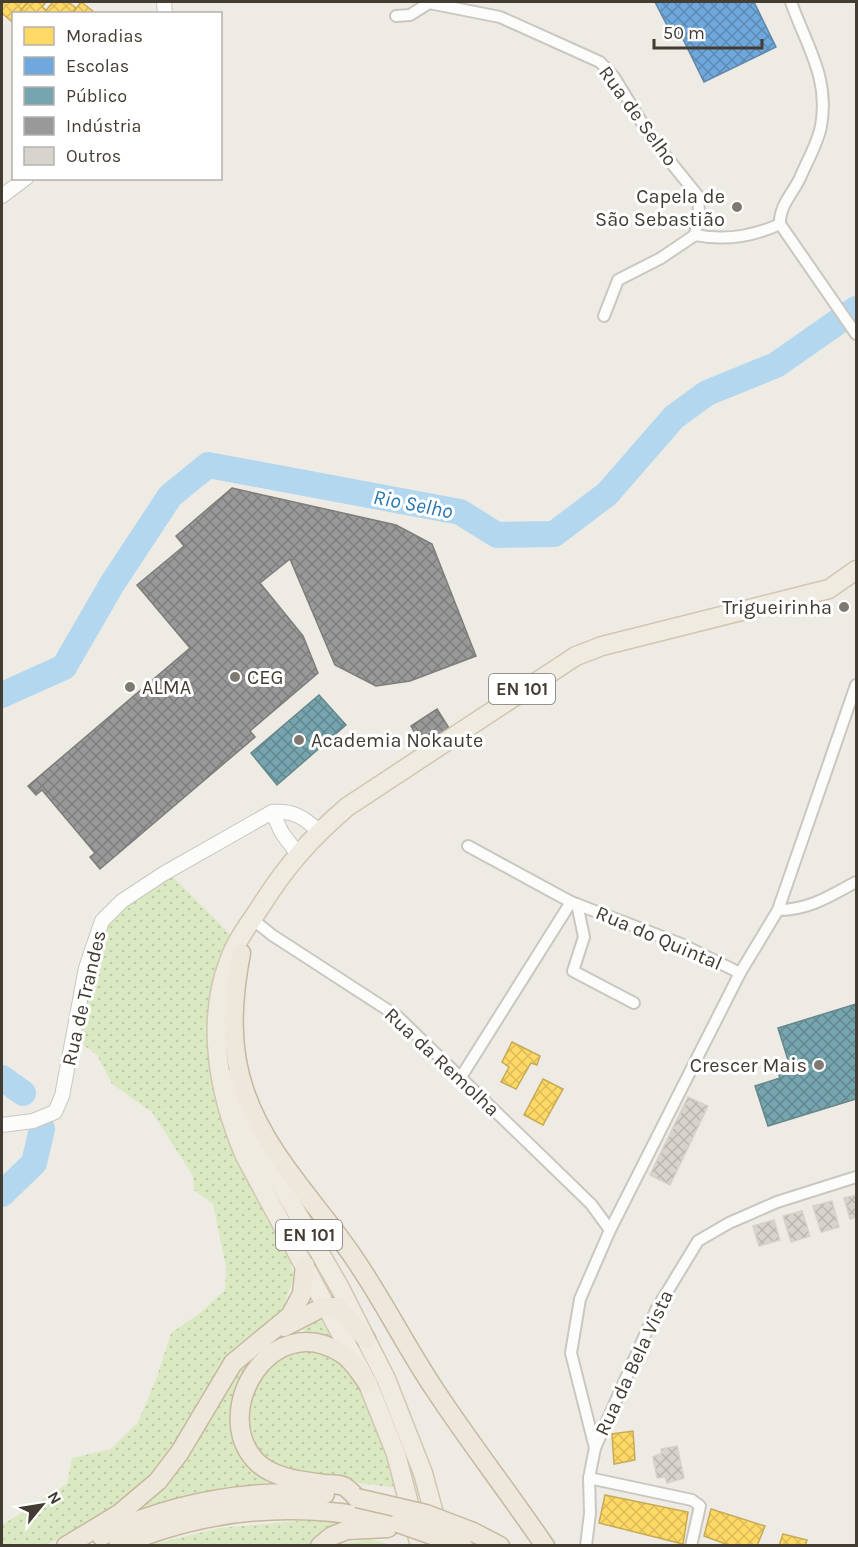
<svg xmlns="http://www.w3.org/2000/svg" width="858" height="1547" font-family="Karla,sans-serif">
<style>
.grass{fill:url(#grass-dots)}
.homes{fill:url(#homes-cross-hatch);stroke:#c7aa56;stroke-width:1.5}
.schools{fill:url(#schools-cross-hatch);stroke:#6288a9;stroke-width:1.5}
.public{fill:url(#public-cross-hatch);stroke:#67868a;stroke-width:1.5}
.industry{fill:url(#industry-cross-hatch);stroke:#7f7d7a;stroke-width:1.5}
.lines{fill:none;stroke-linecap:round;stroke-linejoin:round}
.river{stroke:#b3d7ee;stroke-width:26}
.building{fill:url(#building-cross-hatch);stroke:#d6d2cb;stroke-width:1.5}
.minor-casing{stroke:#cac7c1;stroke-width:14}
.tertiary-casing{stroke:#cac7c1;stroke-width:16}
.primary-casing{stroke:#d1c7b1;stroke-width:21}
.trunk-casing{stroke:#c6b89f;stroke-width:21}
.minor{stroke:#fcfcfb;stroke-width:10}
.tertiary{stroke:#fcfcfb;stroke-width:14}
.primary{stroke:#f0ebe1;stroke-width:18}
.trunk{stroke:#eee8dc;stroke-width:18}
.trunk-bridge-casing{stroke:#c6b89f;stroke-width:21;stroke-linecap:butt}
.trunk-bridge{stroke:#eee8dc;stroke-width:18}
.poi-dot{fill:#7f7971;stroke:#fff;stroke-width:2}
.labels{text-anchor:middle;dominant-baseline:central;stroke-width:6;stroke-linejoin:round;paint-order:stroke}
.shield{fill:#fff;stroke:#7b7670;stroke-width:1.5}
.shield-label{font-size:18px;font-weight:bold;fill:#433c32}
.street-label{font-size:20px;fill:#433c32;stroke:#fff}
.poi-label{font-size:20px;fill:#433c32;stroke:#fff;text-anchor:end}
.water-label{font-size:21px;font-style:italic;fill:#2979b1;stroke:#fff}
</style>
<defs>
<pattern id="grass-dots" width="8" height="8" patternUnits="userSpaceOnUse" patternTransform="scale(1.5)"><rect width="8" height="8" fill="#dbe9c3"/><path d="M2 2h.1M6 6h.1" fill="none" stroke="#bdc9a8" stroke-width="1.8" stroke-linecap="round"/></pattern>
<pattern id="homes-cross-hatch" width="8" height="8" patternUnits="userSpaceOnUse" patternTransform="scale(1.5)"><rect width="8" height="8" fill="#ffd966"/><path d="M0 0l8 8M0 8l8-8" fill="none" stroke="#dcbb59"/></pattern>
<pattern id="schools-cross-hatch" width="8" height="8" patternUnits="userSpaceOnUse" patternTransform="scale(1.5)"><rect width="8" height="8" fill="#6fa8dc"/><path d="M0 0l8 8M0 8l8-8" fill="none" stroke="#5d8ab3"/></pattern>
<pattern id="public-cross-hatch" width="8" height="8" patternUnits="userSpaceOnUse" patternTransform="scale(1.5)"><rect width="8" height="8" fill="#76a5af"/><path d="M0 0l8 8M0 8l8-8" fill="none" stroke="#62888f"/></pattern>
<pattern id="industry-cross-hatch" width="8" height="8" patternUnits="userSpaceOnUse" patternTransform="scale(1.5)"><rect width="8" height="8" fill="#999"/><path d="M0 0l8 8M0 8l8-8" fill="none" stroke="#7e7e7d"/></pattern>
<pattern id="building-cross-hatch" width="8" height="8" patternUnits="userSpaceOnUse" patternTransform="scale(1.5)"><rect width="8" height="8" fill="#d7d4cd"/><path d="M0 0l8 8M0 8l8-8" fill="none" stroke="#bab7b0"/></pattern>
</defs>
<rect width="100%" height="100%" fill="#eeebe5"/>
<g class="grass">
<path d="M172 876 232 936 209 1045 284 1240 294 1276 281 1313 196 1409 158 1467 129 1498 87 1525 46 1545 2 1546V1525L67 1484 72 1458 111 1449 138 1422 157 1377 171 1333 200 1313 225 1290 226 1267 213 1204 194 1190 193 1176 152 1112 112 1084 97 1055 78 1041C84 1010 90 951 106 924 120 901 150 889 172 876Z"/>
<path d="M320 1319 335 1341 299 1329Z"/>
<path d="M261 1351C235 1384 217 1418 246 1456 254 1466 260 1475 272 1482L202 1492 139 1511 234 1373Z"/>
<path d="M320 1352C325 1354 333 1354 338 1358 364 1377 389 1456 398 1488 365 1483 299 1479 272 1462 235 1439 249 1375 284 1357 295 1352 307 1352 320 1352Z"/>
<path d="M308 1520 338 1522 309 1545 144 1546 220 1528Z"/>
<path d="M369 1539 392 1545H337Z"/>
</g>
<g class="homes">
<path d="M2 2H28L18 14H14L11 21 2 13Z"/>
<path d="M28 2H46L42 7 46 10 43 14H18Z"/>
<path d="M53 2H68L76 8 72 14H43Z"/>
<path d="M81 2 94 12 93 14H72Z"/>
<path d="M512 1042 540 1056 537 1065 531 1063 516 1089 501 1082 509 1067 502 1062Z"/>
<path d="M543 1079 563 1089 543 1125 524 1115Z"/>
<path d="M633 1431 635 1460 614 1464 612 1434Z"/>
<path d="M605 1495 688 1512 683 1544 599 1523Z"/>
<path d="M711 1509 765 1526 757 1546H731L704 1536Z"/>
<path d="M783 1534 807 1540 805 1546H779Z"/>
</g>
<path class="schools" d="M655 2H754L776 47 704 82 680 33 673 37Z"/>
<g class="public">
<path d="M319 695 346 725 277 785 251 753Z"/>
<path d="M856 1004V1099L768 1126 755 1086 780 1078 776 1067 789 1063 778 1028Z"/>
</g>
<g class="industry">
<path d="M232 488 396 525 432 544 476 656 410 681 376 686 335 665 290 559 260 583 303 636 318 673 250 731 255 737 100 869 90 857 95 853 42 790 36 795 28 786 190 648 137 585 184 546 176 536Z"/>
<path d="M437 709 449 728 422 746 411 726Z"/>
</g>
<g class="lines">
<g class="river">
<path d="M2 695 64 667 112 584 170 496 208 465 460 512 497 535 554 534 607 494 674 417 707 393 776 365 856 309"/>
<path d="M2 1078 23 1093"/>
<path d="M2 1194 34 1163 42 1129"/>
</g>
</g>
<g class="building">
<path d="M688 1097 708 1106 670 1185 650 1175Z"/>
<path d="M856 1195V1217L850 1219 844 1198Z"/>
<path d="M832 1201 839 1227 821 1232 813 1206Z"/>
<path d="M802 1211 810 1236 791 1242 783 1216Z"/>
<path d="M774 1220 780 1240 759 1246 753 1226Z"/>
<path d="M677 1446 684 1478 667 1483 665 1477 657 1478 653 1457 662 1453 661 1449Z"/>
</g>
<g class="lines">
<defs>
<g id="minor">
<path d="M791 2C806 45 830 78 821 126 818 143 807 161 800 178 793 193 779 206 780 224L856 334"/>
<path d="M396 16 410 15 429 3 500 17 600 62 614 77 652 139 698 196 699 212 695 235C725 241 752 237 780 224"/>
<path d="M604 316 618 280 661 258 695 235"/>
<path d="M468 846 571 902 681 944 740 973"/>
<path d="M577 904 584 937 573 971 634 1003"/>
<path d="M778 910C809 910 830 896 856 882"/>
<path d="M252 919 272 935 397 1016 591 1204 610 1230"/>
<path d="M461 1077 571 902"/>
<path d="M595 1448 656 1310 698 1241 729 1223 777 1202 856 1177"/>
<path d="M589 1478 692 1500 700 1506 691 1546"/>
<path d="M586 1546 590 1513 589 1478 595 1448 571 1353 580 1299 610 1230 740 973 778 910 856 685"/>
</g>
<g id="tertiary">
<path d="M164 2 165 14"/>
<path d="M2 196 26 178"/>
<path d="M272 812 282 833 297 853"/>
<path d="M2 1125 33 1121 55 1112 62 1096 86 968 102 921 122 901 163 874 272 812C293 810 303 817 319 831"/>
</g>
<g id="primary">
<path d="M232 1079 254 1138 340 1288 386 1379 423 1473 439 1532"/>
<path d="M420 1546 396 1454 368 1384 245 1156C219 1096 205 1023 229 961 236 941 249 924 261 906 286 866 311 838 347 807L576 656 602 646 829 589 856 570"/>
</g>
<g id="trunk">
<path d="M241 953C232 1000 229 1047 245 1092 267 1156 317 1203 354 1258 383 1300 406 1347 435 1390 470 1443 509 1493 545 1546"/>
<path d="M284 1327 323 1307H338L366 1339"/>
<path d="M357 1498C353 1494 348 1488 343 1486 338 1484 330 1484 325 1484 301 1481 270 1478 254 1459 211 1409 272 1309 341 1353 353 1360 360 1373 368 1384"/>
<path d="M473 1532 500 1546"/>
<path d="M101 1536C171 1503 248 1489 325 1494"/>
<path d="M66 1546 119 1514 158 1481 180 1452 233 1363 290 1316 302 1294 305 1265"/>
<path d="M118 1546C209 1507 302 1500 398 1523"/>
<path d="M320 1546 332 1536 347 1530 388 1528"/>
</g>
</defs>
<use href="#minor" class="minor-casing"/>
<use href="#tertiary" class="tertiary-casing"/>
<use href="#primary" class="primary-casing"/>
<use href="#trunk" class="trunk-casing"/>
<use href="#minor" class="minor"/>
<use href="#tertiary" class="tertiary"/>
<use href="#primary" class="primary"/>
<use href="#trunk" class="trunk"/>
<defs>
<g id="trunk-bridge">
<path d="M357 1498 426 1514 473 1532"/>
<path d="M398 1523 463 1546"/>
</g>
</defs>
<use href="#trunk-bridge" class="trunk-bridge-casing"/>
<use href="#trunk-bridge" class="trunk-bridge"/>
</g>
<g class="poi-dot">
<circle cx="737" cy="207" r="6"/>
<circle cx="844" cy="607" r="6"/>
<circle cx="235" cy="677" r="6"/>
<circle cx="130" cy="687" r="6"/>
<circle cx="299" cy="740" r="6"/>
<circle cx="819" cy="1065" r="6"/>
</g>
<g class="labels">
<g class="shield">
<rect x="489" y="674" width="66" height="30" rx="4.5"/>
<rect x="276" y="1220" width="66" height="30" rx="4.5"/>
</g>
<g class="shield-label">
<text x="522" y="689">EN 101</text>
<text x="309" y="1235">EN 101</text>
</g>
<g class="street-label">
<text transform="translate(638 116) rotate(54)">Rua de Selho</text>
<text transform="translate(659 938) rotate(23)">Rua do Quintal</text>
<text transform="translate(84 998) rotate(-77)">Rua de Trandes</text>
<text transform="translate(442 1062) rotate(43)">Rua da Remolha</text>
<text transform="translate(634 1363) rotate(-65)">Rua da Bela Vista</text>
</g>
<g class="poi-label">
<text x="725" y="196">Capela de<tspan x="725" dy="23">São Sebastião</tspan></text>
<text x="832" y="607">Trigueirinha</text>
<text x="247" y="677" text-anchor="start">CEG</text>
<text x="142" y="687" text-anchor="start">ALMA</text>
<text x="311" y="740" text-anchor="start">Academia Nokaute</text>
<text x="807" y="1065">Crescer Mais</text>
</g>
<g class="water-label">
<text transform="translate(413 504) rotate(11)">Rio Selho</text>
</g>
</g>
<rect width="858" height="1547" fill="none" stroke="#433c32" stroke-width="6"/>
<rect x="12" y="12" width="210" height="168" fill="#ffffff" stroke="#b4b1ad" stroke-width="1.5"/>
<rect x="24" y="27" width="30" height="18" fill="#ffd966" stroke="#b4b1ad" stroke-width="1.5"/>
<text x="66" y="42" font-size="18" fill="#433c32">Moradias</text>
<rect x="24" y="57" width="30" height="18" fill="#6fa8dc" stroke="#b4b1ad" stroke-width="1.5"/>
<text x="66" y="72" font-size="18" fill="#433c32">Escolas</text>
<rect x="24" y="87" width="30" height="18" fill="#76a5af" stroke="#b4b1ad" stroke-width="1.5"/>
<text x="66" y="102" font-size="18" fill="#433c32">Público</text>
<rect x="24" y="117" width="30" height="18" fill="#999999" stroke="#b4b1ad" stroke-width="1.5"/>
<text x="66" y="132" font-size="18" fill="#433c32">Indústria</text>
<rect x="24" y="147" width="30" height="18" fill="#d7d4cd" stroke="#b4b1ad" stroke-width="1.5"/>
<text x="66" y="162" font-size="18" fill="#433c32">Outros</text>
<g transform="translate(42 1505) rotate(60)" stroke="#ffffff" stroke-width="4.5" paint-order="stroke">
<path d="M0-4.5L10 22L0 15L-10 22Z" fill="#433c32"/>
<text y="-9" font-size="16" font-weight="bold" text-anchor="middle" fill="#433c32">N</text>
</g>
<path d="M654 39v9h108v-9" fill="none" stroke="#433c32" stroke-width="3"/>
<text x="663" y="39" font-size="18" fill="#433c32" stroke="#ffffff" stroke-width="4.5" paint-order="stroke">50 m</text>
</svg>
